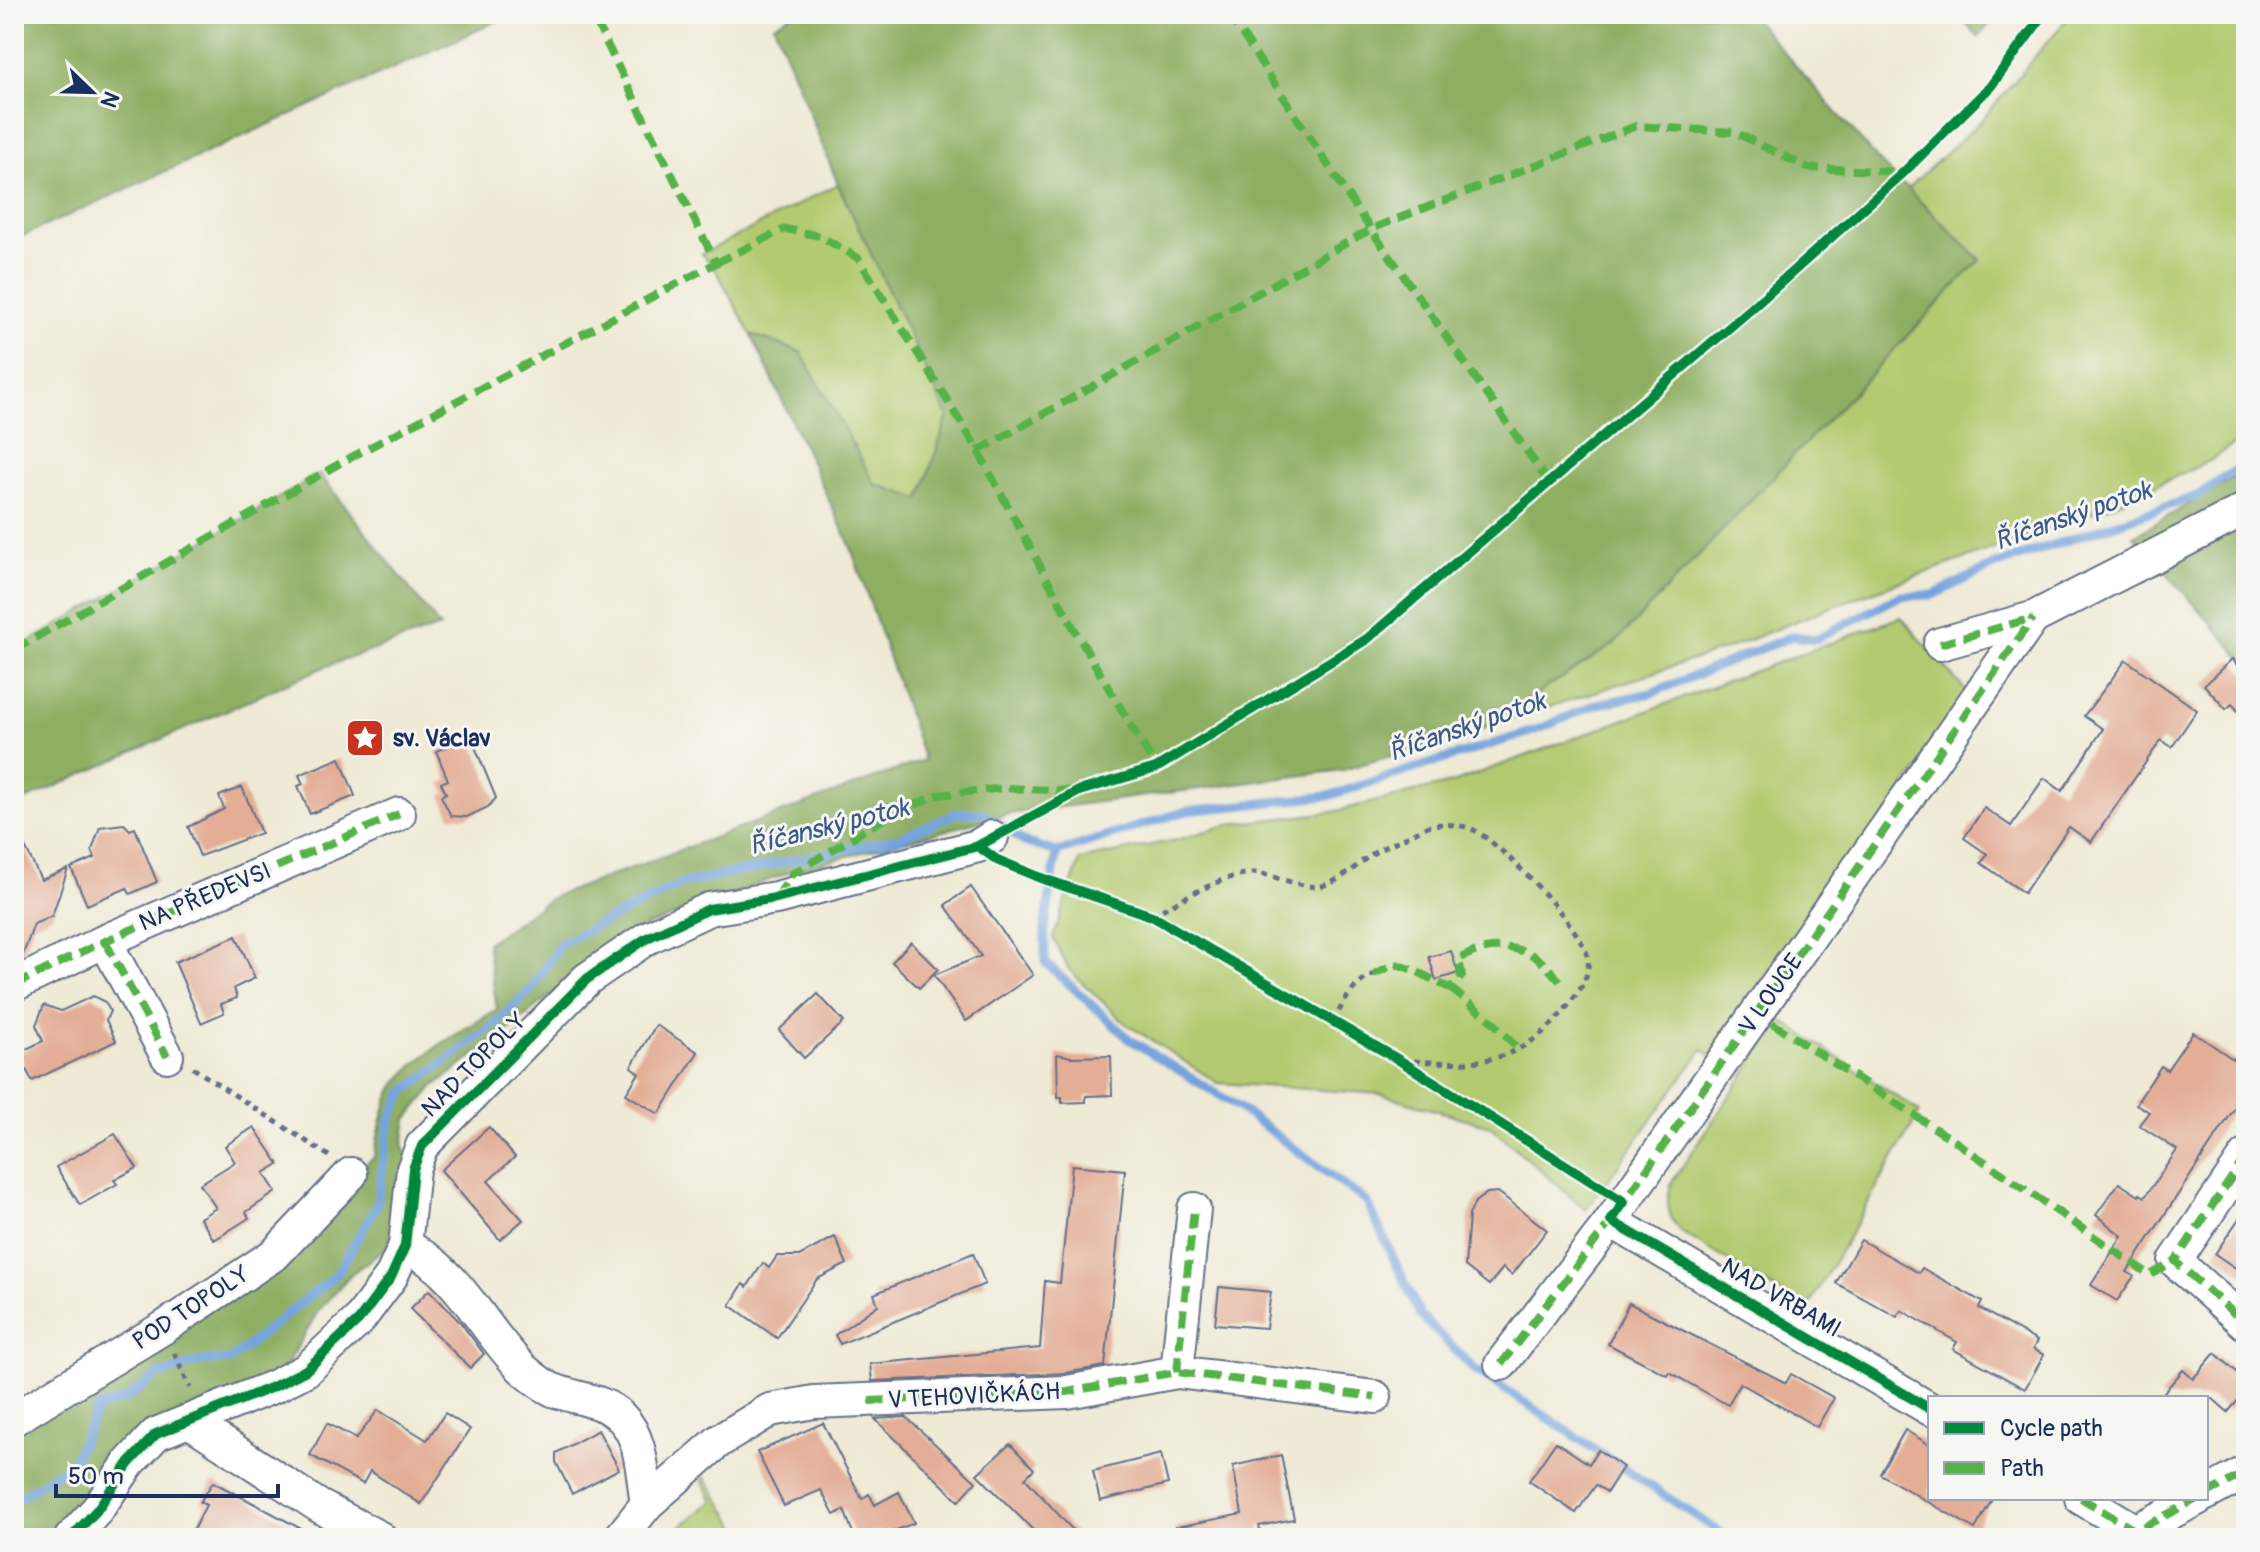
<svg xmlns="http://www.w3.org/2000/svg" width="2260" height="1552" font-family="Pangolin,sans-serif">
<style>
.green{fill:#b3ca6f;stroke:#677c66;stroke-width:2}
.forest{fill:#8eae62;stroke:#546e60;stroke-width:2}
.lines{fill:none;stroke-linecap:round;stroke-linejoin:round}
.stream{stroke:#74a3dd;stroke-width:9}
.building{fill:#e3ad96}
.minor-casing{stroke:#657088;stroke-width:36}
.path{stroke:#657088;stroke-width:5;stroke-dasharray:6 6;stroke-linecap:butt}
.minor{stroke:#fff;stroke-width:32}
.quiet{stroke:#55b248;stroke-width:8;stroke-dasharray:16 8;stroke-linecap:butt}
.cycleway-casing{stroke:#f6f6f2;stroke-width:15}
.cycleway{stroke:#00873e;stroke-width:10}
.labels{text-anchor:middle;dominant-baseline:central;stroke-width:6;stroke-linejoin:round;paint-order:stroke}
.poi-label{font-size:24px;font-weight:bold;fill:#1b2f5e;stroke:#f6f6f2;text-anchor:start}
.street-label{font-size:24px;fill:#1b2f5e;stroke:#f6f6f2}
.water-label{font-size:26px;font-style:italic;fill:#3a588a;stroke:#f6f6f2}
</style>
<rect width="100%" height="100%" fill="#f6f6f2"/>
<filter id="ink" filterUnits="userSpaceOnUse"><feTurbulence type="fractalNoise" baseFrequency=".0125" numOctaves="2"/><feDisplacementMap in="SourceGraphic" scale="16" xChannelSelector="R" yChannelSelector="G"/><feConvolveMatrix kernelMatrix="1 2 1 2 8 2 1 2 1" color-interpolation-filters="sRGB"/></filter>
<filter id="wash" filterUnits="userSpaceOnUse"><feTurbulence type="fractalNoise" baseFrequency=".006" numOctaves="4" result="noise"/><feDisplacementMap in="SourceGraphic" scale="32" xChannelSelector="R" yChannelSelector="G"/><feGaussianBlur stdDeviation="1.8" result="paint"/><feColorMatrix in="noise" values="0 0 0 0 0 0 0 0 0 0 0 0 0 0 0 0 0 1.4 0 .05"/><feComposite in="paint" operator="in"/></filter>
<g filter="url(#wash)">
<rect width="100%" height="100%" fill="#efead5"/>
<g class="green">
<path d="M2071 14H2246V436L2210 461 2113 505 1836 605 1729 648 1482 729 1613 645 1980 259 1907 189 1981 121Z"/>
<path d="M838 184 948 416 920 500 874 484 801 353 751 334 717 272 702 254Z"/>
<path d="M1901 617 1971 697 1710 1056 1703 1049 1586 1210 1490 1126 1381 1094 1218 1083 1125 1023 1069 970 1053 938 1080 860 1180 839 1230 824 1333 812 1455 782Z"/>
<path d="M1781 1020 1920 1112 1807 1309 1681 1232C1667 1217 1665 1202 1672 1182Z"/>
<path d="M705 1477 744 1538H666L713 1501 702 1480Z"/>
</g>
<g class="forest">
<path d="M14 14H513L14 240Z"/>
<path d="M792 14H1750L1880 162 1980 260 1613 645 1482 729 1343 770 1008 814 798 869 626 934 502 1035 433 1087 407 1119 403 1147 413 1169 388 1246 350 1275 318 1311 275 1386 189 1421 71 1538H14V1419L163 1328 374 1157C379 1134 383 1103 396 1084 420 1052 464 1031 497 1009L487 943 553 897 924 760 850 545 751 334 801 352 875 484 920 499 948 416 838 184 774 25Z"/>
<path d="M1958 14H1999L1978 37Z"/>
<path d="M2246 471V663L2134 536Z"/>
<path d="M320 474 440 627 324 667 14 805V650Z"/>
</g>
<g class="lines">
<g class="stream">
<path d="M1057 852 1045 926V962L1129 1039 1238 1107 1367 1202 1420 1315 1474 1369 1729 1538"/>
<path d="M14 1501 71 1464 98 1408 127 1399 156 1376 203 1361 230 1360 337 1274 377 1205 390 1120 404 1092 489 1029 531 990 561 943 681 884 899 838 958 813H983L1024 842 1057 852 1187 811 1328 796 1537 730 1594 705 1651 693 1793 636 1816 639 1900 596 1933 595 1995 565 2197 496 2246 463"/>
</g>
</g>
<g id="blocks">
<g class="building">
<path d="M2232 659 2246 675V720L2232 704 2226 709 2204 685Z"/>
<path d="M2126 660 2197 710 2172 747 2161 740 2091 842 2069 827 2024 893 1981 863 1987 854 1964 838 1984 808 2011 826 2044 778 2062 791 2103 729 2084 716Z"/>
<path d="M471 737 496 798 488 807 467 817 451 816 441 796 446 793 441 783 448 780 436 751Z"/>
<path d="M340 758 355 796 310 814 298 786 303 784 299 775Z"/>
<path d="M242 787 261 833 200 856 188 827 224 809 219 796Z"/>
<path d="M14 824 41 880 68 869 52 916 34 924 21 960 14 964Z"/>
<path d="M124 824 130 830 135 828 157 882 130 894 127 888 87 905 71 868 95 858 92 850 100 827Z"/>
<path d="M971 887 1033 975 966 1021 934 975 981 956 945 905Z"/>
<path d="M236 936 255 978 234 988 237 998 221 1004 224 1013 201 1023 175 962Z"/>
<path d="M911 942 938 969 919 988 892 962Z"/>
<path d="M1451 951 1458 973 1436 980 1429 957Z"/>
<path d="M818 994 844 1022 804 1058 779 1030Z"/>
<path d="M93 996 105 1002 110 1011 106 1020 116 1041 32 1081 18 1053 43 1041 36 1025 44 1005 61 1011Z"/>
<path d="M656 1025 698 1052 659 1114 626 1094 639 1073 631 1067Z"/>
<path d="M2193 1032 2246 1068V1091L2127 1272 2134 1276 2117 1301 2091 1285 2122 1236 2096 1215 2119 1183 2139 1196 2140 1194 2145 1197 2177 1150 2139 1125 2149 1112 2136 1104 2161 1066 2167 1070Z"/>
<path d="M1057 1054 1071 1057 1111 1056 1112 1095 1086 1096V1102L1062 1103V1097H1058Z"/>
<path d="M254 1127 279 1164 264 1173 276 1192 246 1212 249 1218 214 1240 200 1218 216 1208 200 1184 235 1162 225 1146Z"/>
<path d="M489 1127 515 1157 488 1181 523 1220 500 1240 441 1170Z"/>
<path d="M115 1134 137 1168 114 1180 117 1184 80 1205 56 1167Z"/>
<path d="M1072 1165 1125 1170 1105 1366 1065 1373 872 1381 870 1364 1040 1348 1045 1281 1060 1283Z"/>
<path d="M1498 1192 1547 1230 1512 1275 1503 1268 1489 1285 1465 1266 1469 1215 1475 1202 1487 1193Z"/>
<path d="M2246 1208V1275L2215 1254Z"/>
<path d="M835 1237 847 1264 817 1279 777 1338 730 1305 743 1284 747 1287 763 1263 769 1268 777 1256H799Z"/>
<path d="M1861 1240 1919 1273 1922 1268 1982 1302 1979 1308 2037 1341 2033 1349 2044 1355 2025 1389 1953 1349 1957 1342 1901 1310 1897 1317 1836 1283Z"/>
<path d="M973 1253 985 1284 840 1344 835 1335 878 1305 874 1294Z"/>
<path d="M1219 1287 1271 1292 1266 1328 1215 1324Z"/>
<path d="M429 1290 460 1322 484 1354 470 1368 410 1309Z"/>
<path d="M1629 1303 1786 1383 1791 1374 1834 1398 1817 1427 1740 1383 1728 1405 1669 1372 1667 1375 1608 1344Z"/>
<path d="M2215 1353 2246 1380V1391L2228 1412 2212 1398H2159L2183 1370 2193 1379Z"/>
<path d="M378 1410 427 1440 445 1413 470 1429 421 1504 370 1471 363 1484 310 1455 327 1423 356 1439Z"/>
<path d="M906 1417 976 1482 959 1501 875 1419Z"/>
<path d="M823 1423 862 1499 869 1494 875 1505 899 1492 914 1523 887 1534 885 1530 874 1533 872 1531 855 1538 844 1510 834 1515 821 1490 784 1506 757 1452Z"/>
<path d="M598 1430 619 1469 572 1494 556 1462V1453Z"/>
<path d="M1905 1430 1930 1445V1498H1993L1975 1529 1880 1474Z"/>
<path d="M1556 1442 1589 1464 1598 1450 1623 1467 1607 1492 1596 1485 1576 1513 1529 1481Z"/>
<path d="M1010 1444 1034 1469 1025 1478 1080 1538H1041L977 1474Z"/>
<path d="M1161 1454 1168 1484 1100 1501 1093 1471Z"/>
<path d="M1281 1455 1294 1519 1259 1526 1262 1538H1177L1176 1527 1242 1514 1233 1466Z"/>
<path d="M213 1482 255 1504 318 1538H189L206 1505 200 1502Z"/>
</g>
</g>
</g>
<g filter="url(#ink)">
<use href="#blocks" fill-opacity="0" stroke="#657088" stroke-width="2"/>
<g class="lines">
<defs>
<g id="minor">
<path d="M1940 644 2033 618 2246 509"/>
<path d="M105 941 167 1056"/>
<path d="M14 985 105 941 399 814"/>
<path d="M2246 1156 2175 1261 2246 1324"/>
<path d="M1611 1221 1930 1409"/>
<path d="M405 1246C458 1269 483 1330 523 1369 531 1376 544 1386 553 1390 576 1399 603 1399 621 1417 643 1438 642 1476 647 1504"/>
<path d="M1501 1364 1611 1221 2033 618"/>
<path d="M1177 1372 1194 1209"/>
<path d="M14 1419 163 1328 275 1254 351 1174"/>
<path d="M189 1421 319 1506 380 1538"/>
<path d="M2206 1494 2246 1472"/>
<path d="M2081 1498 2136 1531"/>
<path d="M71 1538 97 1510 129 1463 156 1434 275 1386 306 1370 359 1320 391 1277 405 1246 413 1169 422 1146 587 979 647 938 709 909 776 898 978 846 992 837"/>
<path d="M620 1538 647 1504 719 1441 770 1410 814 1402 1067 1392 1177 1372 1375 1397"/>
<path d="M2122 1538 2199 1498"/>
</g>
</defs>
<use href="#minor" class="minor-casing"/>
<g class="path">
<path d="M1018 825 1030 819"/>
<path d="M1152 916C1175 902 1230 871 1257 873 1274 875 1307 890 1322 886 1343 880 1355 866 1372 854 1384 847 1398 841 1410 835 1417 832 1425 826 1432 825 1442 823 1465 825 1474 830 1500 843 1585 930 1588 959 1590 978 1578 993 1567 1007 1517 1069 1472 1065 1399 1060"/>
<path d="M1333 1022C1344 1002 1352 984 1374 974"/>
<path d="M193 1068 329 1156"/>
<path d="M174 1353 190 1388"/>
</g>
<use href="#minor" class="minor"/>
<g class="quiet">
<path d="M1229 14 1358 211 1550 484"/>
<path d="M716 263 785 229 820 236 858 258 972 440 1078 636 1156 768"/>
<path d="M978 451 1371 229 1636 126 1734 132 1808 168 1904 172"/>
<path d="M1940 644 2033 618"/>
<path d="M14 650 344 461 716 263 592 14"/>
<path d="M777 897 792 874 890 815 938 795 1006 788 1071 791"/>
<path d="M105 941 167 1056"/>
<path d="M1374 974 1395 964C1416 969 1431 980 1450 988L1462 976 1459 959C1481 946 1508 943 1532 955 1544 961 1555 977 1565 986"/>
<path d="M14 985 105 941 399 814"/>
<path d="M1450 988 1493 1022 1520 1051"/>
<path d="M1772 1023 1956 1142 2150 1275 2175 1261"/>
<path d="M2246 1156 2175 1261 2246 1324"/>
<path d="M1501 1364 1611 1221 2033 618"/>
<path d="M1177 1372 1194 1209"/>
<path d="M869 1401 1067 1392 1177 1372 1375 1397"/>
<path d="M2206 1494 2246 1472"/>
<path d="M2081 1498 2136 1531"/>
<path d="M2122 1538 2199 1498"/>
</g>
<defs>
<g id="cycleway">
<path d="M978 846 997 860 1041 878 1152 916 1399 1060 1624 1202 1611 1221 1930 1409"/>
<path d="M71 1538 97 1510 129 1463 156 1434 275 1386 306 1370 359 1320 391 1277 405 1246 413 1169 422 1146 587 979 647 938 709 909 776 898 978 846 1079 791 1156 768 1367 639 1752 308 1904 172 1990 87 2044 14"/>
</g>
</defs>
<use href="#cycleway" class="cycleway-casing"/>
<use href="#cycleway" class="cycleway"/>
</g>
</g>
<defs>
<symbol id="sight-square" viewBox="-11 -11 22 22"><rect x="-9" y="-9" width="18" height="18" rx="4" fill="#c8321e" stroke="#f6f6f2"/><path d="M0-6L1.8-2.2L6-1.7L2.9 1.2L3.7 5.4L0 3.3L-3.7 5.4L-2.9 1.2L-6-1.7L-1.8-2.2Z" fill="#fff"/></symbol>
</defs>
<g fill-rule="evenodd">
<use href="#sight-square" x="343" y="716" width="44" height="44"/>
</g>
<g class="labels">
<g class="poi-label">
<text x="393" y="738">sv. Václav</text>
</g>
<g class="street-label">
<text transform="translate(205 897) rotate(-23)">NA PŘEDEVSI</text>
<text transform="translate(1771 994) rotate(-55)">V LOUCE</text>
<text transform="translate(474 1065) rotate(-45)">NAD TOPOLY</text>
<text transform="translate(1781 1298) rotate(30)">NAD VRBAMI</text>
<text transform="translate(191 1308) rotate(-33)">POD TOPOLY</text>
<text transform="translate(974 1396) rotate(-3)">V TEHOVIČKÁCH</text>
</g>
<g class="water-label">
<text transform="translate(2073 516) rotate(-19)">Říčanský potok</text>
<text transform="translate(1467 727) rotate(-19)">Říčanský potok</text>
<text transform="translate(829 827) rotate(-14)">Říčanský potok</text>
</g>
</g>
<rect width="2260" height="1552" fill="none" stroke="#f6f6f2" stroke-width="48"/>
<rect x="1928" y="1396" width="280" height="104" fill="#f6f6f2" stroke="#9ea6b7" stroke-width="2"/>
<rect x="1944" y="1422" width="40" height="12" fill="#00873e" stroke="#9ea6b7" stroke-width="2"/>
<text x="2000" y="1436" font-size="24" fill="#1b2f5e">Cycle path</text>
<rect x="1944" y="1462" width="40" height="12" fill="#55b248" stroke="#9ea6b7" stroke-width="2"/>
<text x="2000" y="1476" font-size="24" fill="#1b2f5e">Path</text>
<g transform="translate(92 92) rotate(113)" stroke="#f6f6f2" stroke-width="6" paint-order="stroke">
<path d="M0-6L14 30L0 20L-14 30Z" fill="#1b2f5e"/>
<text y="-12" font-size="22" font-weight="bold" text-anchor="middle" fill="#1b2f5e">N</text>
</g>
<path d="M56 1484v12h222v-12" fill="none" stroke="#1b2f5e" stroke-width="4"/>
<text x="68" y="1484" font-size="24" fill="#1b2f5e" stroke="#f6f6f2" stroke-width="6" paint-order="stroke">50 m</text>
</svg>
